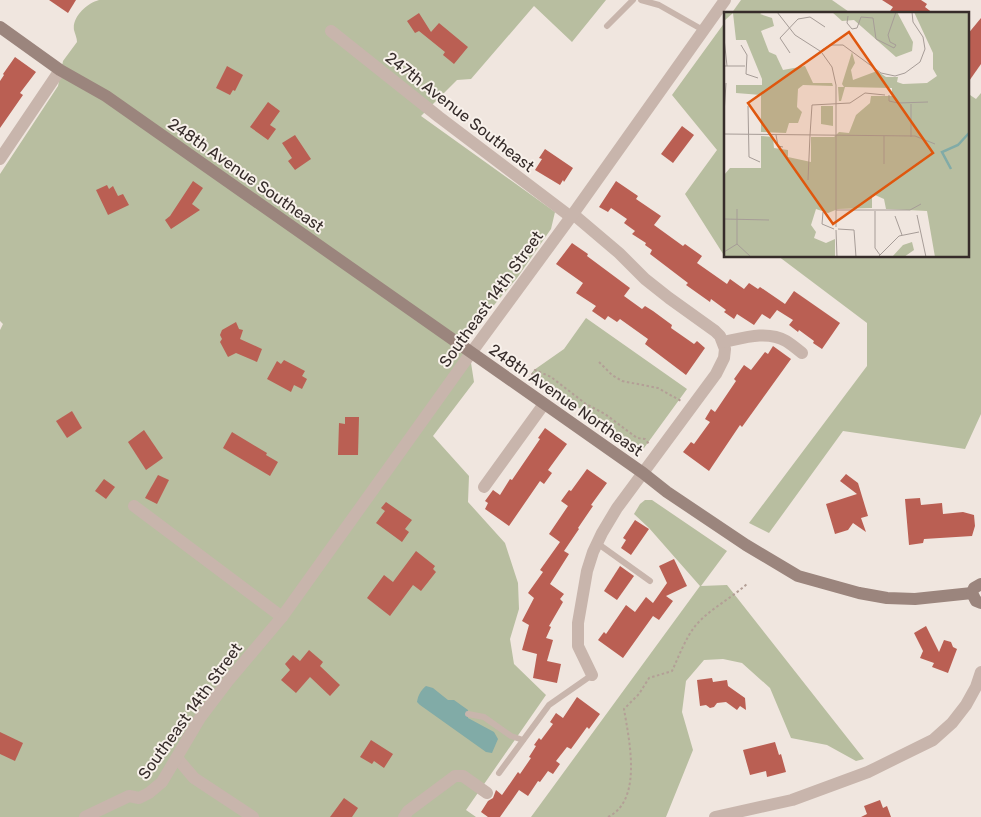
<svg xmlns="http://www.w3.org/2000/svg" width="981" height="817" font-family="Rubik,sans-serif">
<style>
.green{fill:#b8bea0}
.water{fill:#81aba7}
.building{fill:#ba5f53}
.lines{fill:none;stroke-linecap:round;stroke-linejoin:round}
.path{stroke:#b39f96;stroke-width:2;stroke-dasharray:2.5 2.5;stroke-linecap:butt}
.lane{stroke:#c8b5ac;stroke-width:6}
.street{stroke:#c8b5ac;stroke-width:12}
.secondary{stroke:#9b857d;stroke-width:12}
.labels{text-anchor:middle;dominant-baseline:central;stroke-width:4;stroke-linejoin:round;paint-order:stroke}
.street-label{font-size:16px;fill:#362c2a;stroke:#f8f1eb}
.inset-river{fill:none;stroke:#81aba7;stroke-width:2.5}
.inset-road{fill:none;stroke:#a69c97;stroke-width:1}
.view{fill:#df570e;fill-opacity:0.15;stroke:#df570e;stroke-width:2.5}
.inset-edge{fill:none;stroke:#362c2a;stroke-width:2.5}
</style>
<rect width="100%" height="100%" fill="#f0e6df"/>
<g class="green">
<path d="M99 0H606L572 42 534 6 471 79 457 80 421 116 555 212 551 229 517 278 467 337 474 382 433 436 469 476 468 502 505 543 518 583 519 609 510 639 514 664 546 695 466 810 476 817H0V330L3 324 0 321V174L58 86 63 61 77 42C77 38 75 34 74 30 72 17 87 3 99 0Z"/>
<path d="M741 0H832L852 14H731Z"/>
<path d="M725 22V256H733L725 257 685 194 717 150 672 95Z"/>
<path d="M967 93 976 99 981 93V414L965 449 843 431 769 533 749 523 867 366V323L778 256H967Z"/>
<path d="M586 318 687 389 644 448 637 449 531 374 534 370 564 349Z"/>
<path d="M645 500H652L727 551 701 586 727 585 864 759 856 761 827 745 791 738 770 688 742 663 723 659 704 660 686 681 682 712 693 750 666 817H531L700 586 649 528 634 514 640 504Z"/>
</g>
<path class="water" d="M426 686 433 688 448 700H454L468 710V718L494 732 498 739 492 753 486 752 420 705 417 702C418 695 421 690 426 686Z"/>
<g class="building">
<path d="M49 0H76L68 13Z"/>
<path d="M882 0H921L927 4 925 7 934 14H888L893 7Z"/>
<path d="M419 13 431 32 439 23 468 47 454 64 443 55 445 52 419 31 415 33 407 21Z"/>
<path d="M981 18V64L967 84V35Z"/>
<path d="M15 57 36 72 20 93 23 95 0 128V81L4 75 3 74Z"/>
<path d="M227 66 243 75 235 91 233 90 230 95 216 88Z"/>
<path d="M268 102 280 111 270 125 276 129 268 140 250 127Z"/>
<path d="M682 126 694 135 673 163 661 154Z"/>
<path d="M295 135 311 159 295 170 288 161 292 158 282 143Z"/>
<path d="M545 149 573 168 564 182 563 180 560 185 535 170 542 159 539 158Z"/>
<path d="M193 181 203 188 192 204 200 210 171 229 165 220 170 216Z"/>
<path d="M616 181 638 196 636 199 661 216 654 225 683 246 685 244 702 256 697 263 727 284 730 279 744 289 749 283 758 289 760 287 785 304 794 291 840 323 822 349 813 343 814 341 799 330 798 332 789 325 793 320 777 310 770 319 762 314 754 325 737 314 734 319 724 312 726 310 711 299 710 302 686 285 688 283 650 254 652 250 645 245 646 243 632 234 635 231 624 223 627 219 611 208 608 212 599 207Z"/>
<path d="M107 185 109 189 113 186 118 196 123 194 129 205 108 215 96 190Z"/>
<path d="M572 243 588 254 587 256 630 288 624 296 642 309 645 306 653 311 672 325 671 328 694 344 697 341 705 348 686 375 645 344 648 339 620 319 617 322 608 316 605 320 592 311 596 306 576 293 583 283 556 264Z"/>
<path d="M236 322 239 329 243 330 240 339 262 349 257 362 236 353 228 357 220 342 222 339 220 335 222 330Z"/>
<path d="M773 346 791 359 742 427 740 425 709 471 683 452 691 442 694 444 710 422 705 419 711 409 715 412 736 381 734 379 744 365 751 370 765 352 768 354Z"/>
<path d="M284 360 305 371 302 376 307 379 302 389 294 385 291 392 267 379 277 361 281 364Z"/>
<path d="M72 411 82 428 67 438 56 421Z"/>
<path d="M345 417H359L358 455H338L339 423 345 424Z"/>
<path d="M545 428 567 444 548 470 552 473 544 484 540 481 509 526 485 509 488 503 485 501 493 490 500 495 510 479 512 480 540 439 538 438Z"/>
<path d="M144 430 163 458 146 470 128 442Z"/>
<path d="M232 432 267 453 266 455 278 462 270 476 223 448Z"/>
<path d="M587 469 607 483 591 505 593 506 578 528 579 529 564 551 569 554 550 584 564 594 560 599 563 602 549 626 551 627 546 638 553 640 547 661 561 664 557 683 533 678 537 654 522 650 529 625 522 621 534 598 528 593 543 572 540 570 560 542 549 534 568 506 561 501 569 490 571 491Z"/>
<path d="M846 474 858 483 868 516 861 518 866 532 853 523 848 530 835 534 826 504 857 494 840 481Z"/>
<path d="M158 475 169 480 157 504 145 498Z"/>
<path d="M104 479 115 487 106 499 95 491Z"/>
<path d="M920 498 921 505 942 503 943 514 963 512 974 515 975 526 972 536 924 539 923 543 909 545 905 499Z"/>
<path d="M386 502 412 520 405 529 409 532 402 542 376 523 385 511 381 508Z"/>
<path d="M635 520 649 529 631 555 621 548 626 540 623 538Z"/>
<path d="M416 551 435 566 433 569 436 572 421 591 413 585 390 616 367 598 384 575 393 582Z"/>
<path d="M674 559 687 586 666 596 673 601 659 620 653 616 623 658 598 640 604 632 606 634 626 605 635 612 646 597 653 603 667 583 659 566Z"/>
<path d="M620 566 634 576 617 600 604 591Z"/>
<path d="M926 626 939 652 944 640 951 642 953 647 957 649 948 673 932 667 934 663 920 658 923 651 914 633Z"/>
<path d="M309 650 323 662 320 666 340 685 330 696 310 677 296 693 281 680 290 670 285 664 293 655 300 661Z"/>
<path d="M712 678 713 682 727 680 728 686 745 698 746 710 740 706 737 710 726 702 717 703 714 707 710 708 706 705 700 706 697 680Z"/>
<path d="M577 697 600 714 589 729 587 727 571 749 567 747 556 761 560 764 553 774 548 771 540 782 538 781 528 796 519 790 500 817H488L481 812 488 801 493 798 496 790 502 795 518 772 520 774 531 758 529 757 536 746 534 745 539 738 541 740 553 724 550 722 556 713 563 718Z"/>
<path d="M0 732 23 743 15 761 0 754Z"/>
<path d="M371 740 393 754 384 768 374 761 372 764 360 757Z"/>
<path d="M775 742 779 755 781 754 786 772 767 777 766 771 750 775 743 750Z"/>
<path d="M344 798 358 808 352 817H330Z"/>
<path d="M880 800 883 808 887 806 891 817H861L867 814 864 806Z"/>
</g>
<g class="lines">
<g class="path">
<path d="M599 362 612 375 622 381 658 388 681 401"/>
<path d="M529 379 535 370 551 377 586 404 605 414 637 438 645 439 649 444"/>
<path d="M579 414 586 404"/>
<path d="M608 817C643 800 629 740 624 709L639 694 649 678 672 671C679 656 686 637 696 625 711 608 732 598 748 583"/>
</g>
<g class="lane">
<path d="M641 0 659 5 703 30"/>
<path d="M607 26 633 0"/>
<path d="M597 543 650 581"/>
<path d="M468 714 484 717 511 736 523 740"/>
<path d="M499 773 549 705 592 675"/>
</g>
<g class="street">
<path d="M331 31 439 117 571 217"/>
<path d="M0 159 60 70"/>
<path d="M573 214 619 253 645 279 669 298 715 331 720 336 725 349 724 358 716 374 617 508 602 533 593 552 587 571 578 623V646L592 675"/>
<path d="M724 342C743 338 767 330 786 341 791 344 797 349 802 353"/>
<path d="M484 487 544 404"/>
<path d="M134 506 282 617"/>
<path d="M177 758 194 778 253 817"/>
<path d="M85 817 129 796 139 798 149 793 162 782 200 718 228 681 282 617 471 353 573 214 725 0"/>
<path d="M404 817 408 811 455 776H463L487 793"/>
<path d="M715 817 792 800 868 772 933 740 952 723 966 705 976 687 981 672"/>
</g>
<g class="secondary">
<path d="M0 27 60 70 106 96 643 473 667 492 746 545 798 576 859 593 887 598 915 599 972 593"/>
<path d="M981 584 974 588 972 593 976 601 981 603"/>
</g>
</g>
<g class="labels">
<g class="street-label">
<text transform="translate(460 112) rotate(38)">247th Avenue Southeast</text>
<text transform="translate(246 175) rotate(35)">248th Avenue Southeast</text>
<text transform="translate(491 299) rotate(-54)">Southeast 14th Street</text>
<text transform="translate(566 400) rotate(35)">248th Avenue Northeast</text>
<text transform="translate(190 711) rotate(-54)">Southeast 14th Street</text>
</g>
</g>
<g transform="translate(724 12)">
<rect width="245" height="245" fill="#f0e6df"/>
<path d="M0 0H39L36 2 48 6 50 14 37 19 45 40 52 43 59 58 81 54 89 71H108L109 74 79 73 74 77 73 95 78 100 74 111H65L62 121 37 120V83L12 81V73H38V67L22 28H12L9 1 0 9ZM108 0H173L189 30 188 39 172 45 130 8 118 9ZM190 0H245V245H211L203 199 162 197 160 187 151 183 148 184V196L114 197 104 201 92 197 87 213 92 220 90 226 102 231 111 227V245H0V163L6 156H37V124L49 125 50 136 64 138V145L87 150V125H110L115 120 125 121 132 103 146 91 147 84H168V76L121 75 117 89H115L114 75H120L118 72 128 40 131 51 127 58 129 68 153 59 162 65H174L173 70 179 72 203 71 213 64 209 57V41ZM97 94H109V114L97 112ZM188 230 190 238 180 245H168L179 233Z" fill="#b8bea0"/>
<path class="inset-river" d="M227 157 218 140 234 133 245 121"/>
<path class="inset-road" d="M53 0 71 23 96 39M124 4 123 11 128 17 133 16 137 5 149 6 152 27 170 36 172 33 166 30 164 23 172 0M0 26 3 54M17 33 23 43 22 62 34 66M98 38 106 33H119L157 61 171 64 181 61 196 50 201 37 199 25 189 10 188 0M66 41 56 26 74 7 86 5 101 15M98 41 108 55 112 73V215M0 54H21M165 83V89L174 91 204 90M187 92V125M88 93 126 91 141 81 161 83M24 94 25 145 36 150M0 102 2 71M0 122 191 124 211 132M52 123 54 134 59 135M86 123 88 93M160 152V124M84 168 86 123M13 197V232L27 245M112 198H186L197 192M151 199V236L156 243M99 200 98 212 110 217M193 203 202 245M171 204 178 223M0 207 45 208M114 217 130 218M112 218 113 245M130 218 132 245M0 240 13 232M154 245 175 224 195 220"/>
<path class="view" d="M125 20 209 141 109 212 24 91Z"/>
<rect width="245" height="245" class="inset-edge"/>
</g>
</svg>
